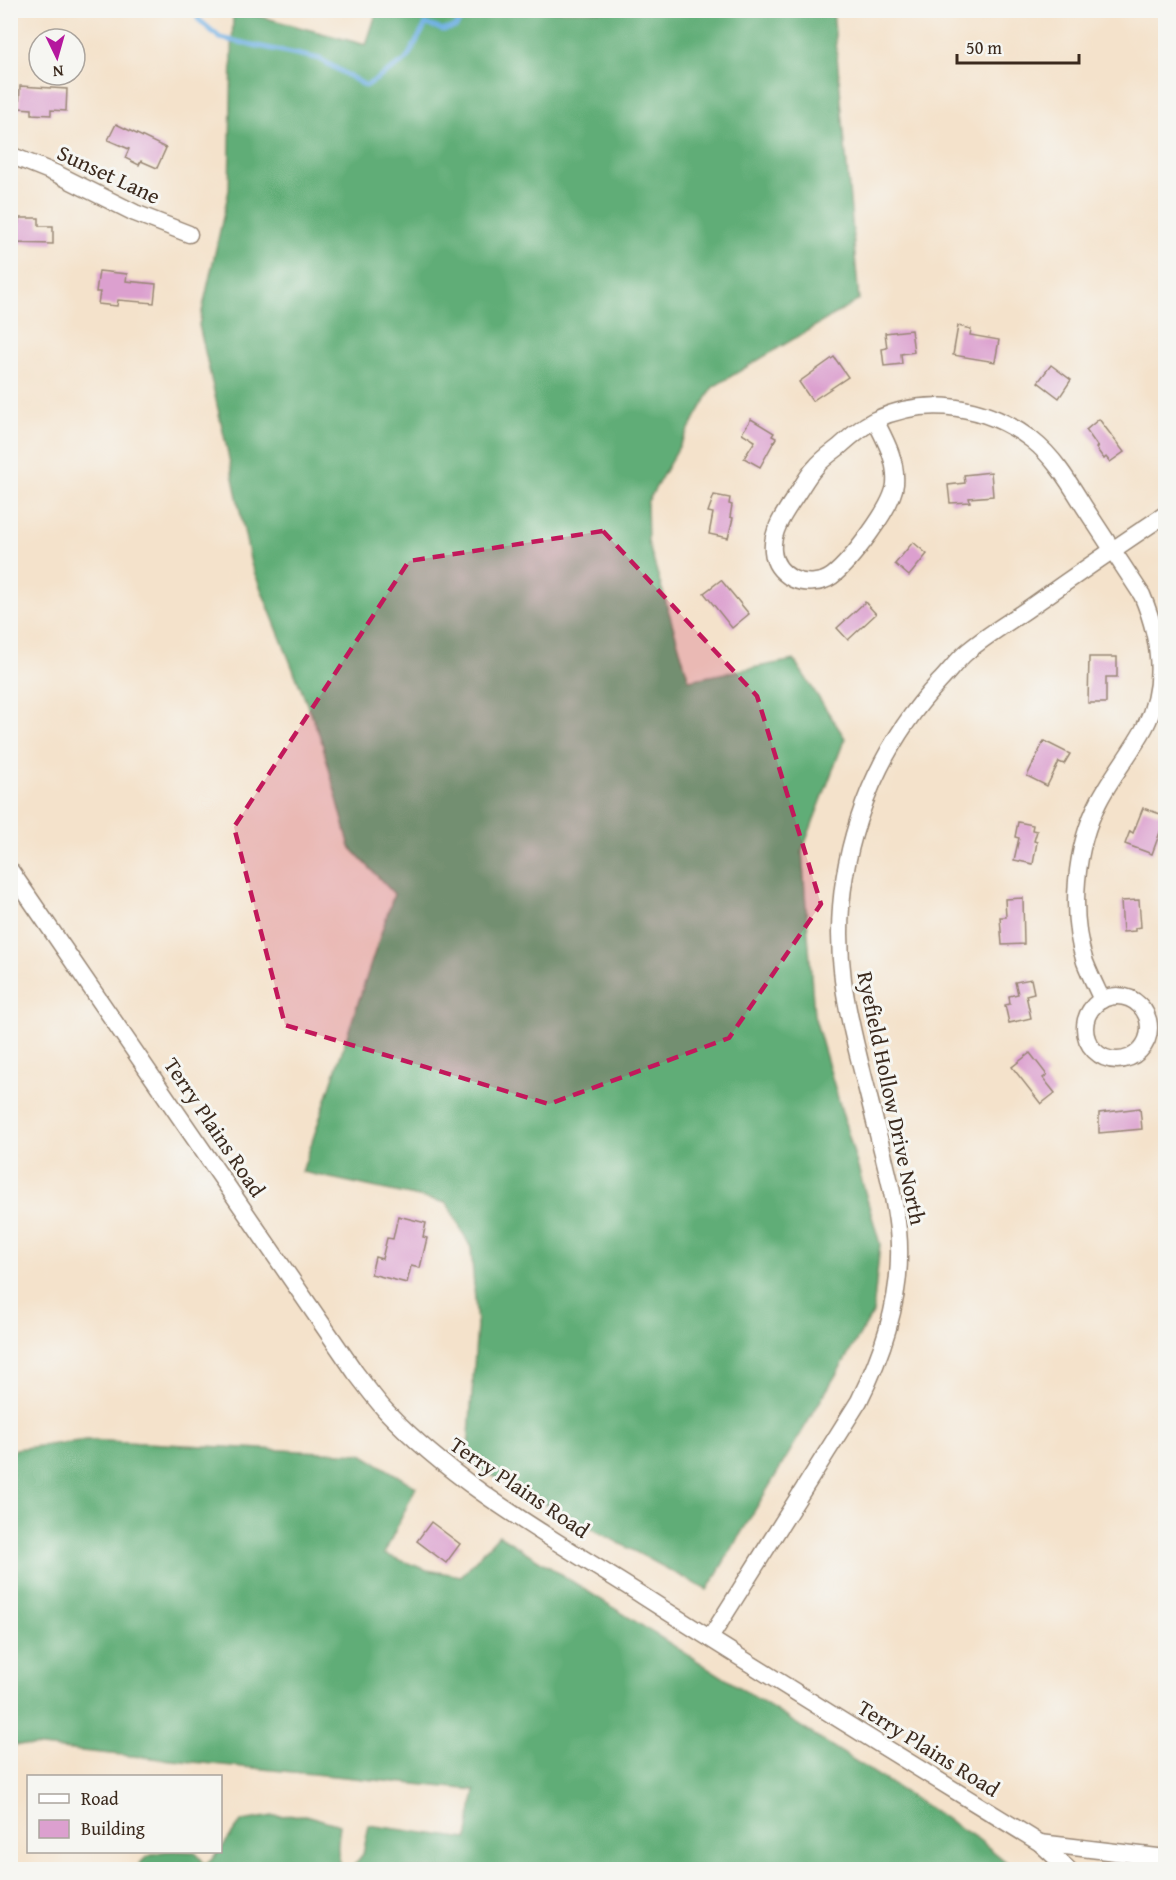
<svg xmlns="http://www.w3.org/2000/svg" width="1176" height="1880" font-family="'Gentium Book Plus',serif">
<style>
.forest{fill:#61ad77;stroke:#4e6c4a;stroke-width:1.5}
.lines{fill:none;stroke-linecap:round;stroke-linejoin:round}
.stream{stroke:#70b0e4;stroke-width:5}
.building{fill:#dca0cf}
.minor-casing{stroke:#988674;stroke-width:19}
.minor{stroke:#fff;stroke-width:16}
.marked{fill:#c2185b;fill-opacity:0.2;stroke:#c2185b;stroke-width:4.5;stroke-dasharray:12 8;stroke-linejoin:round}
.labels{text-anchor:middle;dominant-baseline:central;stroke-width:6;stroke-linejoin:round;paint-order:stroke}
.street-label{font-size:22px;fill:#3b2a1e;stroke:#f6f6f2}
</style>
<rect width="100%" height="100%" fill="#f6f6f2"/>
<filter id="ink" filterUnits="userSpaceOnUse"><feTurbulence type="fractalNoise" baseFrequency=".0167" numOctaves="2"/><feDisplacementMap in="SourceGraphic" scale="12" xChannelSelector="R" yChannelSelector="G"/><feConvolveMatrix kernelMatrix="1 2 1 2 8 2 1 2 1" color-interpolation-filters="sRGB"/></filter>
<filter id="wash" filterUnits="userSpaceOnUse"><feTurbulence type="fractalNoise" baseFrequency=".008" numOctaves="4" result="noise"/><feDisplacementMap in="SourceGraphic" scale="24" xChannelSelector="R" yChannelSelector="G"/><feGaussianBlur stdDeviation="1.35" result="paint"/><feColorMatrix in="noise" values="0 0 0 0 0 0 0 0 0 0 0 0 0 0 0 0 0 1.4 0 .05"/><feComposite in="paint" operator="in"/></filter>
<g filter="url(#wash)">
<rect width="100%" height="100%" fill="#f4e2cb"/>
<g class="forest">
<path d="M233 11H240L366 45 377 11H833L859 300 713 387 647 503 648 542 689 680 794 660 845 738 802 851 814 1015 880 1244 873 1313 707 1590 467 1462 477 1326 471 1248 447 1203 302 1172 394 894 350 847 321 739 251 564 227 449 199 325 229 190Z"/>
<path d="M87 1440 362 1454 416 1487 384 1554 427 1570 461 1576 499 1535 978 1839 1015 1869H351L363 1854 369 1825 467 1839 475 1790 11 1744V1453L16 1449Z"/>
<path d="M305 1815 340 1825C338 1839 335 1857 344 1869H136C148 1847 174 1851 195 1852L205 1864C221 1853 229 1836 242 1821L273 1816Z"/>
</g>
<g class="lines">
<path class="stream" d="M197 10 198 19 220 38 320 59 366 86 406 60 426 24 443 30 456 27 466 10"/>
</g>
<g id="blocks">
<g class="building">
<path d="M20 86 67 89 66 111 51 110V115L32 114V109L19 108Z"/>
<path d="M116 124 166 148 157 168 141 161 139 165 125 158 129 149 108 140Z"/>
<path d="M19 218H39V226H53V244L10 243V228H18Z"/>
<path d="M99 271 127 274 126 281 156 284 154 303 118 300 117 306 98 304 100 292H96Z"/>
<path d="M958 326 971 329 970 335 999 340 995 362 953 355Z"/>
<path d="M911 330 914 352 901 354 902 364 884 366 882 349 887 348 885 333Z"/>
<path d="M834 357 848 377 812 401 799 382Z"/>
<path d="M1051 365 1071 380 1059 398 1038 382Z"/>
<path d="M751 419 774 433 772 436 776 438 760 467 744 458 755 441 742 433Z"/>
<path d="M1099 419 1124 452 1110 462 1106 457 1104 459 1096 448 1098 447 1086 430Z"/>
<path d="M991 472 993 496 969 498 970 502 950 503 948 485 965 483 964 475Z"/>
<path d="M714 495 730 498 729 504 732 505 730 517 733 518 728 538 709 534 713 513 708 512Z"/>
<path d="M913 542 927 554 909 576 895 564Z"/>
<path d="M721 580 749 614 732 628 704 593Z"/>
<path d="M865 602 876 614 848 640 837 628Z"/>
<path d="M1089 657H1117V677H1106V703H1088Z"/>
<path d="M1044 741 1070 754 1064 764 1059 762 1047 786 1027 776Z"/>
<path d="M1143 808 1166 816 1152 854 1125 844 1130 831 1133 833Z"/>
<path d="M1018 822 1033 825 1032 830 1037 831 1034 841 1037 842 1033 864 1014 860 1019 838 1015 837Z"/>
<path d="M1023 898 1024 944 1002 945 1000 917H1006L1005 899Z"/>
<path d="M1139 900 1141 927 1135 928V931L1123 932 1121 901Z"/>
<path d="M1031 979 1034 993 1026 995 1031 1018 1009 1023 1005 1005 1010 1004 1009 996 1018 994 1015 982Z"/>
<path d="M1030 1053 1047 1075 1043 1078 1055 1093 1041 1104 1012 1067Z"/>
<path d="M1140 1108 1142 1129 1099 1133V1113Z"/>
<path d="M398 1216 426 1223 423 1237 427 1238 420 1268 411 1266 407 1283 371 1274 375 1257 382 1259 387 1238 393 1239Z"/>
<path d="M431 1522 460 1544 446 1563 417 1541Z"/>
</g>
</g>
</g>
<g filter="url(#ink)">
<use href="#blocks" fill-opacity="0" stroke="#988674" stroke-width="1.5"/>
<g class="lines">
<defs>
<g id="minor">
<path d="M10 155 57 174 135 213 189 234"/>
<path d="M875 420C885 440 897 460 895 484 893 507 850 562 832 576 821 584 804 584 793 579 782 573 774 564 773 551 771 530 786 511 797 494 803 485 808 475 815 468 821 460 831 453 839 447 850 437 861 427 875 420 928 395 987 406 1032 440 1055 458 1070 484 1085 508 1104 537 1123 566 1142 595 1160 638 1167 684 1145 727 1131 753 1112 776 1099 801 1075 847 1069 913 1085 962 1090 975 1096 987 1102 1000"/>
<path d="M10 870 355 1372C365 1385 375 1399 386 1411 459 1488 554 1539 643 1596 774 1680 907 1761 1040 1843L1069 1870"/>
<circle cx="1117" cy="1028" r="32"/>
<path d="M710 1638 859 1401C885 1349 904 1289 898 1230 894 1192 883 1155 874 1118 863 1072 849 1026 843 980 829 872 866 761 939 682 949 672 957 660 968 651 988 634 1011 621 1032 606 1076 575 1121 544 1166 514"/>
<path d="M1040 1843 1166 1858"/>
</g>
</defs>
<use href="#minor" class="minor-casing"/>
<use href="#minor" class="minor"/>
</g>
</g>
<path class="marked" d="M603 531 757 696 821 904 729 1038 549 1104 285 1025 234 827 409 561Z"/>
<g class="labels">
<g class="street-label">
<text transform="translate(109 174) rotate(25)">Sunset Lane</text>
<text transform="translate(892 1098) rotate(78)">Ryefield Hollow Drive North</text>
<text transform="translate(215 1127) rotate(56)">Terry Plains Road</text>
<text transform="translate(520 1487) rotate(34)">Terry Plains Road</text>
<text transform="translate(929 1748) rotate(32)">Terry Plains Road</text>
</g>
</g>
<rect width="1176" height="1880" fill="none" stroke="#f6f6f2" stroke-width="36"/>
<rect x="27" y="1775" width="195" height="78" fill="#f6f6f2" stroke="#aba49d" stroke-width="1.5"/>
<rect x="39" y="1794" width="30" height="9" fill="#ffffff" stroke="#aba49d" stroke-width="1.5"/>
<text x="81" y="1805" font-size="18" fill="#3b2a1e">Road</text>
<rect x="39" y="1820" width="30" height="18" fill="#dca0cf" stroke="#aba49d" stroke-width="1.5"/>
<text x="81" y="1835" font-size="18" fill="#3b2a1e">Building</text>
<g transform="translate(57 57) rotate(175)"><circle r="28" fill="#f6f6f2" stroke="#aba49d" stroke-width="1.5"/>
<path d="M0-4.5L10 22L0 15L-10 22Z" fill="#b5179e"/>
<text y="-9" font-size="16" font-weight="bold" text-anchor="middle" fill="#3b2a1e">N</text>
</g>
<path d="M957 54v9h122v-9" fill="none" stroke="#3b2a1e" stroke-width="3"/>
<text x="966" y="54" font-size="18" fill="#3b2a1e" stroke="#f6f6f2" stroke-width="4.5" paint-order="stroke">50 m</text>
</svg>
